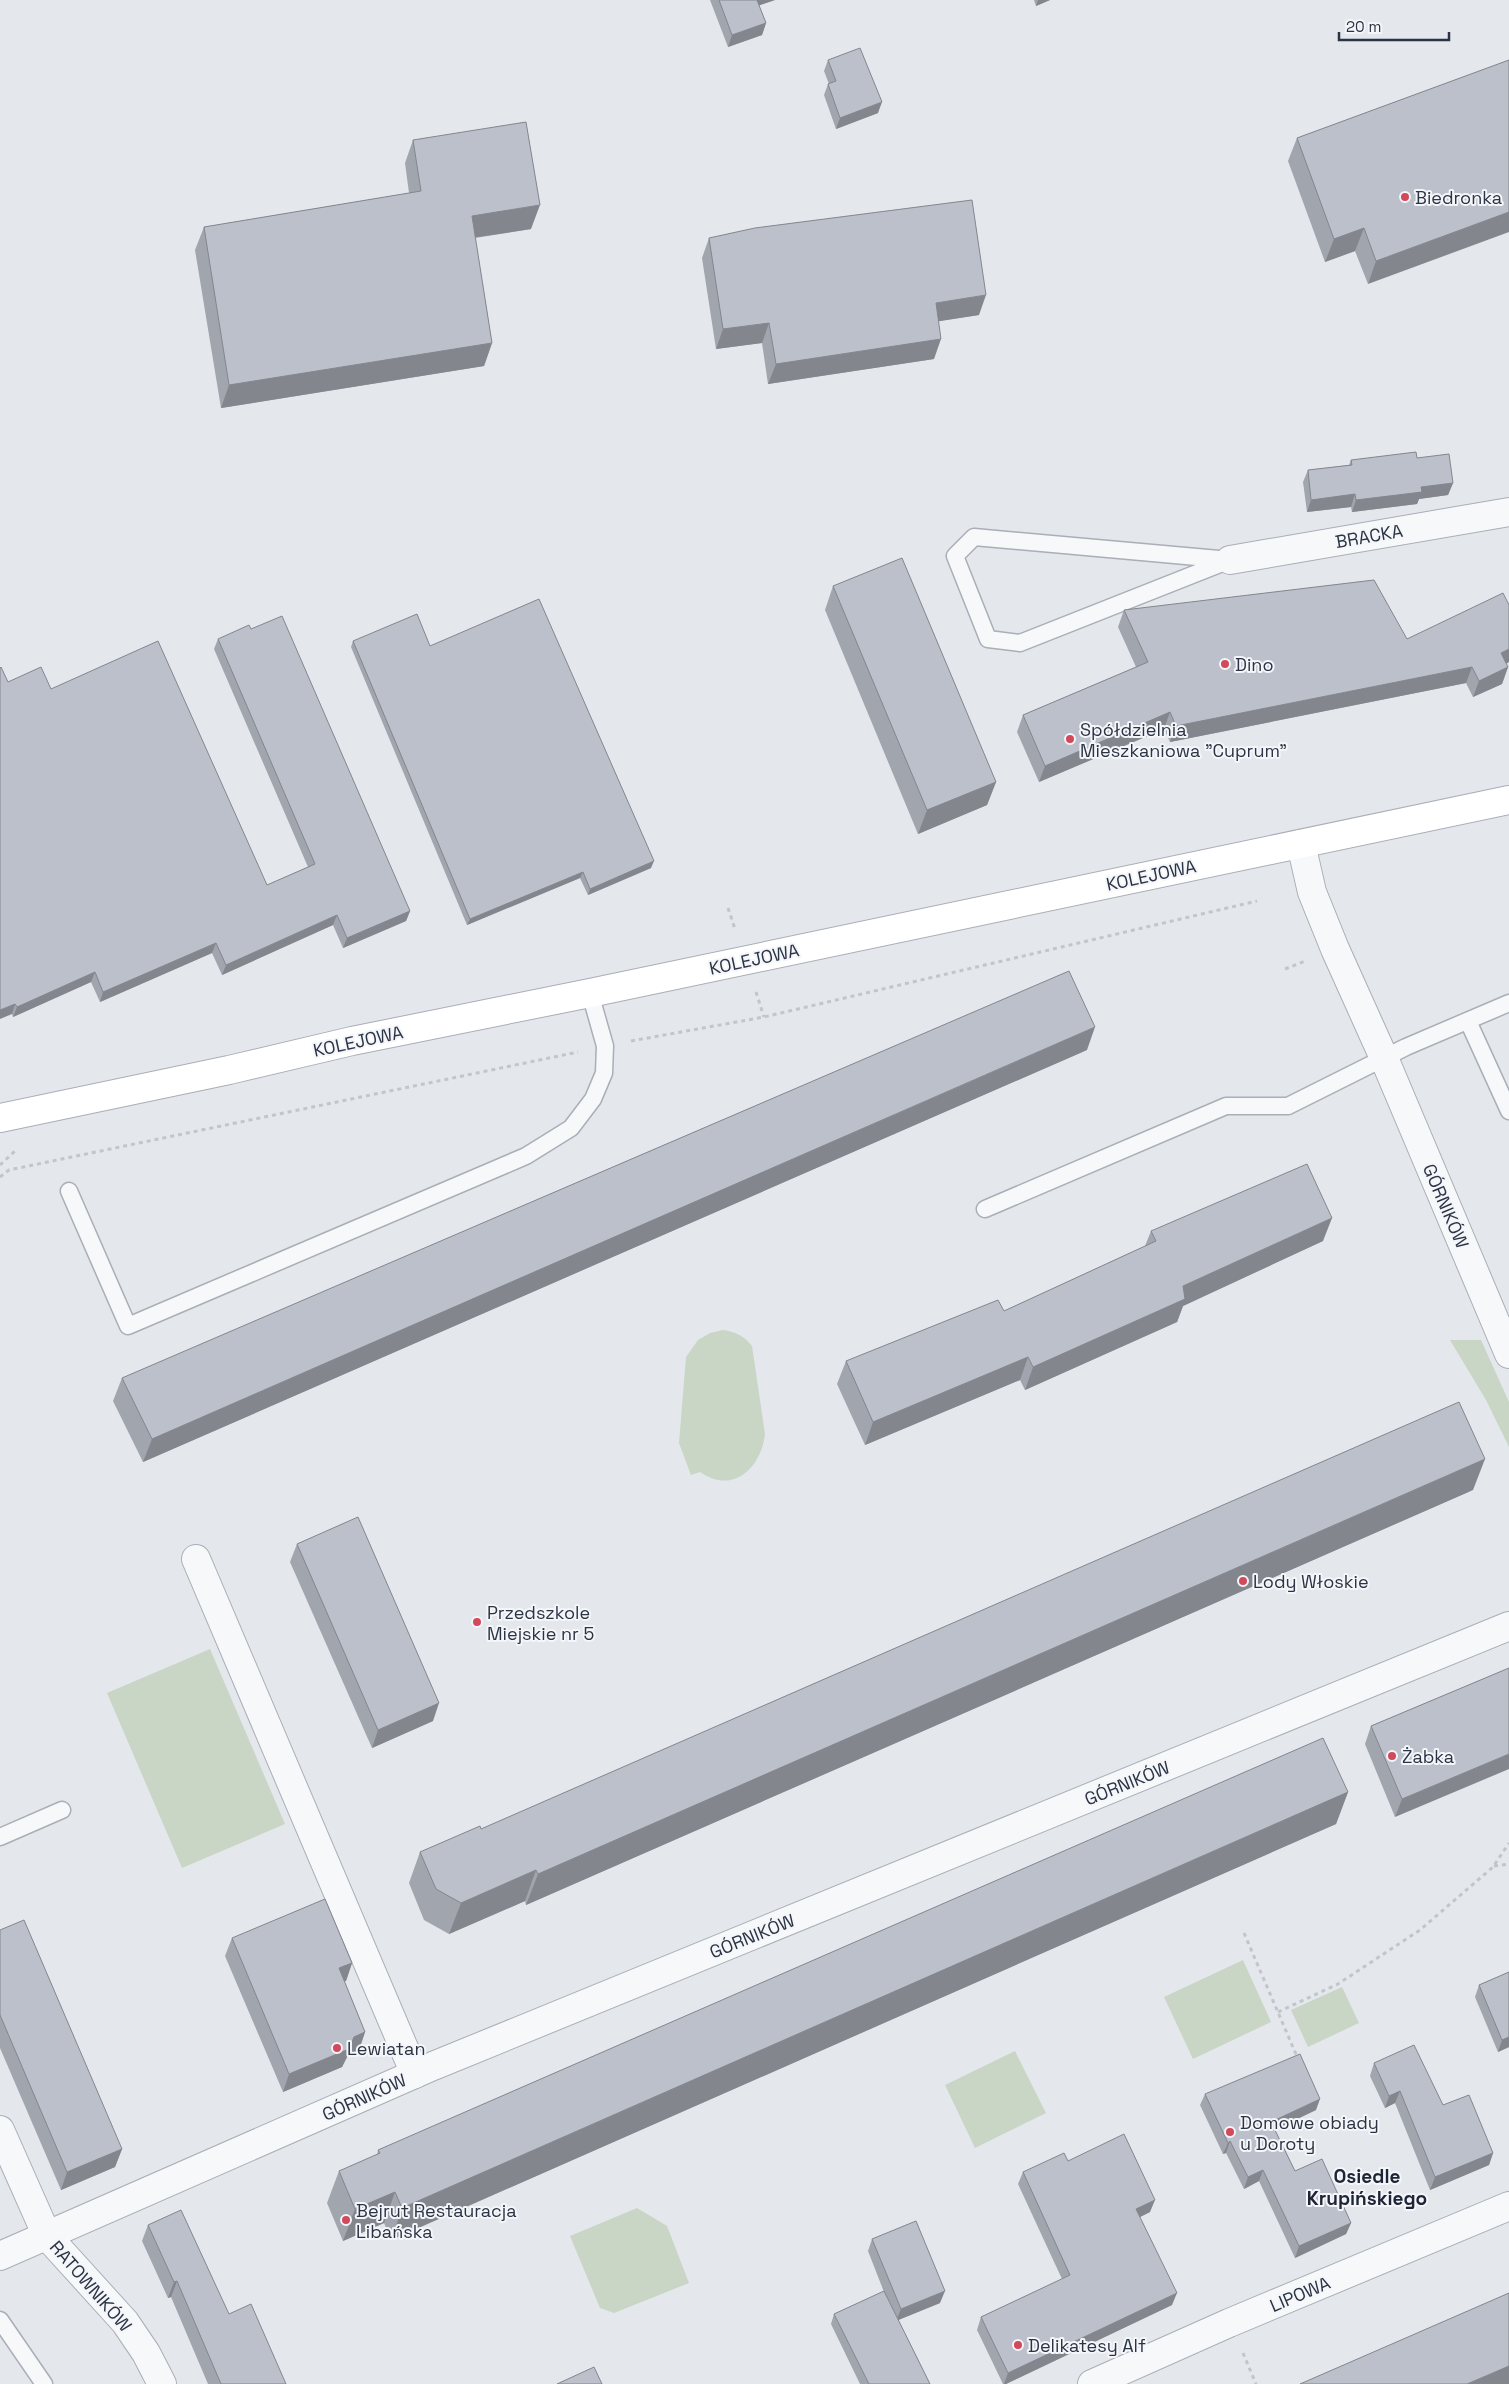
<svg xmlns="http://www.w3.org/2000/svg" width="1509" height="2384" font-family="'Space Grotesk',sans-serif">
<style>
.green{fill:#c9d6c5}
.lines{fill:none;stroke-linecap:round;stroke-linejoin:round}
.lane-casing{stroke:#a9aeb7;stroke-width:19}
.street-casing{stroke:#a9aeb7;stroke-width:30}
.secondary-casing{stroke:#a9aeb7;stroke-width:30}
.path{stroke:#c2c5cb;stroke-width:3;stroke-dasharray:4 4;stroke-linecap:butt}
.lane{stroke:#f7f8fa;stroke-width:16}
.street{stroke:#f7f8fa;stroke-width:28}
.secondary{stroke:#fff;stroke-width:28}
.wall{fill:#a1a5ae}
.shaded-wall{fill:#83868d}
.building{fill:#bbc0ca;stroke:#83868d}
.poi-dot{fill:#d1495b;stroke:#f4f6f9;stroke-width:2}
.labels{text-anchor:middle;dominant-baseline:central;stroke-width:4;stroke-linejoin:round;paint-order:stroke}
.poi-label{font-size:18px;fill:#2b3445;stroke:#f4f6f9;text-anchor:start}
.street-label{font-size:18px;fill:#2b3445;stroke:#f4f6f9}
.neighbourhood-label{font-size:19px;font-weight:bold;fill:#1d2536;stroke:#f4f6f9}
</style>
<rect width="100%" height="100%" fill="#e4e7ec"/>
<g class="green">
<path d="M723 1330C736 1332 744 1336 752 1346L765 1434C761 1468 733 1495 700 1472L691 1475 679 1443 686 1357 698 1340 710 1333Z"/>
<path d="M1450 1340H1481L1509 1402V1447L1486 1400Z"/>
<path d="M210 1649 285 1824 182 1868 107 1693Z"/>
<path d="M1243 1960 1271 2022 1193 2059 1164 1997Z"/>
<path d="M1342 1987 1359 2023 1308 2047 1291 2010Z"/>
<path d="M1015 2051 1046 2113 975 2148 945 2085Z"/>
<path d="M637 2208 667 2226 689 2283 614 2313 600 2308 570 2236Z"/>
</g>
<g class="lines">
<defs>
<g id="lane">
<path d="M974 537 1230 560 1020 643 988 639 955 556Z"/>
<path d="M1468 1021 1509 1111"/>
<path d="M69 1191 128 1326 526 1156 571 1128 593 1099 604 1073 605 1046 590 993"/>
<path d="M985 1209 1226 1106H1288L1406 1047 1509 1003"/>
<path d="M0 1837 62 1810"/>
<path d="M0 2320 44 2384"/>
</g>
<g id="street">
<path d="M1230 560 1509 512"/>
<path d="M1301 844 1312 892 1335 949 1384 1058 1509 1354"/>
<path d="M196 1559 415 2074"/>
<path d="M0 2130 47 2236 125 2322 146 2353 162 2384"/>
<path d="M0 2256 433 2066 1509 1626"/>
<path d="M1092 2384 1229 2323 1509 2206"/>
</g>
<path id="secondary" d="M0 1118 229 1070 352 1041 590 993 1509 800"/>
</defs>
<use href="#lane" class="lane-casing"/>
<use href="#street" class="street-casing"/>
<use href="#secondary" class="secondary-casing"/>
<g class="path">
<path d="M728 908 735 929"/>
<path d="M1285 969 1305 961"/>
<path d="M756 992 764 1017"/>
<path d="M631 1041 764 1017 1257 901"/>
<path d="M0 1165 17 1149"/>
<path d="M0 1177 9 1170 578 1052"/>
<path d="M1494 1866 1509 1864"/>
<path d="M1244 1933 1298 2059"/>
<path d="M1278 2012 1338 1984 1420 1930 1493 1867 1509 1843"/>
<path d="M1243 2353 1256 2384"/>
</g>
<use href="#lane" class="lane"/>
<use href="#street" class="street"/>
<use href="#secondary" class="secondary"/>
</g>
<g class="wall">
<path d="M710 0H775L759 5 766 23 762 35 728 47Z"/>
<path d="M1034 0H1050L1036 6Z"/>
<path d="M828 60 878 113 836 129 824 95 828 84H829L824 71Z"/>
<path d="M1509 60 1368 284 1355 251 1325 262 1288 161 1297 138Z"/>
<path d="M413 140 531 229 475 238 492 343 484 366 221 408 195 250 204 227 409 193 405 163Z"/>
<path d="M709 238 979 315 938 321 934 359 768 384 762 343 716 349 702 258Z"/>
<path d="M1417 458 1453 483 1448 495 1419 499 1417 504 1352 512 1351 507 1307 512 1303 482 1308 470 1349 465 1351 460Z"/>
<path d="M833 586 996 782 987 805 918 834 825 610Z"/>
<path d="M1509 605V662L1506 664 1508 667 1502 684 1473 697 1466 683 1170 742 1164 729 1039 782 1017 732 1023 715 1136 667 1118 627 1124 610 1407 639Z"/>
<path d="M218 639 410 911 406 921 343 948 333 925 222 975 212 953 100 1002 91 982 13 1017 12 1014 8 682 51 689 267 885 308 867 214 649Z"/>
<path d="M353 641 430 646 651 868 588 895 580 878 467 925 351 647Z"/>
<path d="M1087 1050 143 1462 113 1401 122 1378Z"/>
<path d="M1151 1231 1323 1241 1183 1306 1177 1322 1025 1390 1020 1380 865 1445 837 1384 846 1361 1004 1311 1145 1246Z"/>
<path d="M1473 1490 526 1905 525 1901 449 1934 424 1920 409 1883 420 1852 481 1829Z"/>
<path d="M297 1544 433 1721 372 1748 290 1562Z"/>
<path d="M1509 1668 1395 1817 1365 1744 1371 1726Z"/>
<path d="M1348 1792 1336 1824 391 2240 384 2223 343 2241 327 2203 339 2171 377 2155 378 2150Z"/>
<path d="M0 1930 122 2149 115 2167 61 2190 0 2048Z"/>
<path d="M232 1938 352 1963 346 1981H344L365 2032 359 2050 348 2055 342 2067 283 2092 225 1956Z"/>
<path d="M1509 1972V2047L1498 2052 1475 1997 1479 1985Z"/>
<path d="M1374 2063 1443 2105 1493 2153 1489 2165 1430 2190 1395 2103 1385 2108 1370 2076Z"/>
<path d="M1205 2094 1316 2110 1275 2130 1295 2171 1351 2223 1346 2234 1295 2258 1259 2181 1244 2189 1226 2153 1223 2154 1200 2105Z"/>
<path d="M1068 2161 1150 2212 1140 2217 1172 2305 1006 2384H1003L977 2330 981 2317 1062 2279 1018 2184 1023 2172Z"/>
<path d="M148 2225 229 2314 286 2384H208L171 2297 168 2298 142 2241Z"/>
<path d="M872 2239 940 2303 898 2320 930 2384H860L831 2324 834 2314 884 2292 868 2251Z"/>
</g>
<g class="shaded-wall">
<path d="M755 0H775L752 8Z"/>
<path d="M1038 0H1050L1036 6Z"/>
<path d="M766 23 762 35 728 47 732 35Z"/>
<path d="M882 102 878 113 836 129 840 118Z"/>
<path d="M540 205 531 229 464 239 472 216Z"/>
<path d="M1509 212V232L1368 284 1376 261Z"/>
<path d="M1364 228 1355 251 1325 262 1334 239Z"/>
<path d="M986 295 979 315 928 323 936 303Z"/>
<path d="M769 323 762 343 716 349 723 329Z"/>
<path d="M941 339 934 359 768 384 776 364Z"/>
<path d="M492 343 484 366 221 408 229 385Z"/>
<path d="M1453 483 1448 495 1419 499 1417 504 1352 512 1356 500 1421 487Z"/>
<path d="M1355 494 1351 507 1307 512 1311 500Z"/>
<path d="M1509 649V662L1495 669 1501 653Z"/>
<path d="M1472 667 1466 683 1170 742 1176 726Z"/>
<path d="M1508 667 1502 684 1473 697 1479 681Z"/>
<path d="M1170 712 1164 729 1039 782 1045 766Z"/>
<path d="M996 782 987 805 918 834 927 810Z"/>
<path d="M654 861 651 868 588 895 590 889Z"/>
<path d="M583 872 580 878 467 925 470 919Z"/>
<path d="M410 911 406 921 343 948 347 938Z"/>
<path d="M337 915 333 925 222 975 226 965Z"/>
<path d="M216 943 212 953 100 1002 103 992Z"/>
<path d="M95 972 91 982 13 1017 17 1007Z"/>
<path d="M15 1004 12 1014 0 1019V1010Z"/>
<path d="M1095 1027 1087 1050 143 1462 152 1439Z"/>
<path d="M1332 1218 1323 1241 1183 1306 1177 1322 1025 1390 1033 1367 1183 1286Z"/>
<path d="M1028 1357 1020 1380 865 1445 873 1422Z"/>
<path d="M1485 1459 1473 1490 526 1905 538 1874Z"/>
<path d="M439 1703 433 1721 372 1748 378 1730Z"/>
<path d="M1509 1754V1769L1395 1817 1402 1799Z"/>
<path d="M1348 1792 1336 1824 391 2240 402 2208Z"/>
<path d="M536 1870 525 1901 449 1934 461 1903Z"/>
<path d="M352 1963 346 1981 332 1986 339 1968Z"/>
<path d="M365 2032 359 2050 348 2055 342 2067 283 2092 289 2074 354 2037Z"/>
<path d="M1509 2037V2047L1498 2052 1502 2040Z"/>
<path d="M1400 2091 1395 2103 1385 2108 1389 2096Z"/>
<path d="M1320 2099 1316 2110 1267 2133 1271 2122Z"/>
<path d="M1230 2141 1226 2153 1223 2154 1228 2143Z"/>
<path d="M122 2149 115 2167 61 2190 67 2172Z"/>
<path d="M1493 2153 1489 2165 1430 2190 1435 2177Z"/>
<path d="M1263 2170 1259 2181 1244 2189 1248 2177Z"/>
<path d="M395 2192 384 2223 343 2241 355 2209Z"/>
<path d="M1155 2200 1150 2212 1132 2221 1136 2209Z"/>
<path d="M1351 2223 1346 2234 1295 2258 1299 2246Z"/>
<path d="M177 2281 171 2297 168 2298 174 2282Z"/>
<path d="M945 2291 940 2303 896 2321 901 2309Z"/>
<path d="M1177 2293 1172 2305 1006 2384H1004L1008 2373Z"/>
<path d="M1509 2366V2384H1467Z"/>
</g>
<g class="building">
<path d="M719 0H757L766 23 732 35Z"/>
<path d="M860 48 882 102 840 118 828 84 836 81 828 60Z"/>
<path d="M1509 60V212L1376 261 1364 228 1334 239 1297 138Z"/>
<path d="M526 122 540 205 472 216 492 343 229 385 204 227 421 191 413 140Z"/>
<path d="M972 200 986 295 936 303 941 339 776 364 769 323 723 329 709 238 755 228Z"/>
<path d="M1416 452 1417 458 1449 454 1453 483 1421 487 1422 492 1356 500 1355 494 1311 500 1308 470 1352 465 1351 460Z"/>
<path d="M902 558 996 782 927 810 833 586Z"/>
<path d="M1374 580 1407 639 1503 593 1509 605V649L1501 653 1508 667 1479 681 1472 667 1176 726 1170 712 1045 766 1023 715 1148 662 1124 610Z"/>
<path d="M539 599 654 861 590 889 583 872 470 919 353 641 417 614 430 646Z"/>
<path d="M282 616 410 911 347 938 337 915 226 965 216 943 103 992 95 972 17 1007 15 1004 0 1010V668L1 667 8 682 41 667 51 689 158 641 267 885 315 864 218 639 249 625 251 629Z"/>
<path d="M1069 971 1095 1027 152 1439 122 1378Z"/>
<path d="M1307 1164 1332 1218 1183 1286 1185 1299 1033 1367 1028 1357 873 1422 846 1361 998 1300 1004 1311 1156 1241 1151 1231Z"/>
<path d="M1459 1402 1485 1459 538 1874 536 1870 461 1903 436 1889 420 1852 480 1826 481 1829Z"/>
<path d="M358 1517 439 1703 378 1730 297 1544Z"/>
<path d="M1509 1668V1754L1402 1799 1371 1726Z"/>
<path d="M1323 1738 1348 1792 402 2208 395 2192 355 2209 339 2171 380 2153 378 2150Z"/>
<path d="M325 1899 352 1963 339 1968 365 2032 354 2037 349 2049 289 2074 232 1938Z"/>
<path d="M24 1920 122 2149 67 2172 0 2015V1930Z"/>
<path d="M1509 1972V2037L1502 2040 1479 1985Z"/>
<path d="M1414 2045 1443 2105 1469 2095 1493 2153 1435 2177 1400 2091 1389 2096 1374 2063Z"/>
<path d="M1300 2054 1320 2099 1271 2122 1295 2171 1322 2159 1351 2223 1299 2246 1263 2170 1248 2177 1230 2141 1228 2143 1205 2094Z"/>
<path d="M1124 2134 1155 2200 1136 2209 1177 2293 1008 2373 981 2317 1070 2275 1023 2172 1064 2153 1068 2161Z"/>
<path d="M181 2210 229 2314 251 2304 286 2384H221L177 2281 174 2282 148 2225Z"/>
<path d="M916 2221 945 2291 901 2309 872 2239Z"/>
<path d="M884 2291 930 2384H869L834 2314Z"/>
<path d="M1509 2293V2366L1467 2384H1300Z"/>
<path d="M594 2367 602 2384H557Z"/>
</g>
<g class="poi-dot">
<circle cx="1405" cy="197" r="5"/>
<circle cx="1225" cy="664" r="5"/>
<circle cx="1070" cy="739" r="5"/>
<circle cx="1243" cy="1581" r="5"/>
<circle cx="477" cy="1622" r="5"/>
<circle cx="1392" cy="1756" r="5"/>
<circle cx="337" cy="2048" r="5"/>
<circle cx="1230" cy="2132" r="5"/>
<circle cx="346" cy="2220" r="5"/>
<circle cx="1018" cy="2345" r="5"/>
</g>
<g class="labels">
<g class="poi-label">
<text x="1415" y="197">Biedronka</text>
<text x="1235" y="664">Dino</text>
<text x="1080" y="729">Spółdzielnia<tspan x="1080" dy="21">Mieszkaniowa "Cuprum"</tspan></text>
<text x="1253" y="1581">Lody Włoskie</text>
<text x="487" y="1612">Przedszkole<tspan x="487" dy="21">Miejskie nr 5</tspan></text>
<text x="1402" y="1756">Żabka</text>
<text x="347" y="2048">Lewiatan</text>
<text x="1240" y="2122">Domowe obiady<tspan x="1240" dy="21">u Doroty</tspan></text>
<text x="356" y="2210">Bejrut Restauracja<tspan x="356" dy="21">Libańska</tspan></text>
<text x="1028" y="2345">Delikatesy Alf</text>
</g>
<g class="street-label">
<text transform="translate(1369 536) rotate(-10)">BRACKA</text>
<text transform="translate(1151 875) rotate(-12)">KOLEJOWA</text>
<text transform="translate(754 959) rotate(-12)">KOLEJOWA</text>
<text transform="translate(358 1041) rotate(-12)">KOLEJOWA</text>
<text transform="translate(1446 1206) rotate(67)">GÓRNIKÓW</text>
<text transform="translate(1127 1783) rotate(-22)">GÓRNIKÓW</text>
<text transform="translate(752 1936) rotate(-22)">GÓRNIKÓW</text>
<text transform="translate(364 2097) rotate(-24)">GÓRNIKÓW</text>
<text transform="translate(91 2286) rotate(49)">RATOWNIKÓW</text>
<text transform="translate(1300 2294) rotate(-23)">LIPOWA</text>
</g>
<g class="neighbourhood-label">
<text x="1367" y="2176">Osiedle<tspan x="1367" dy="22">Krupińskiego</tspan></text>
</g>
</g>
<path d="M1339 32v8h110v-8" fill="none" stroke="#2b3445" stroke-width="2.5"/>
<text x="1346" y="32" font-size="15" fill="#2b3445" stroke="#f4f6f9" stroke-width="4" paint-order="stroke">20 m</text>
</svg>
